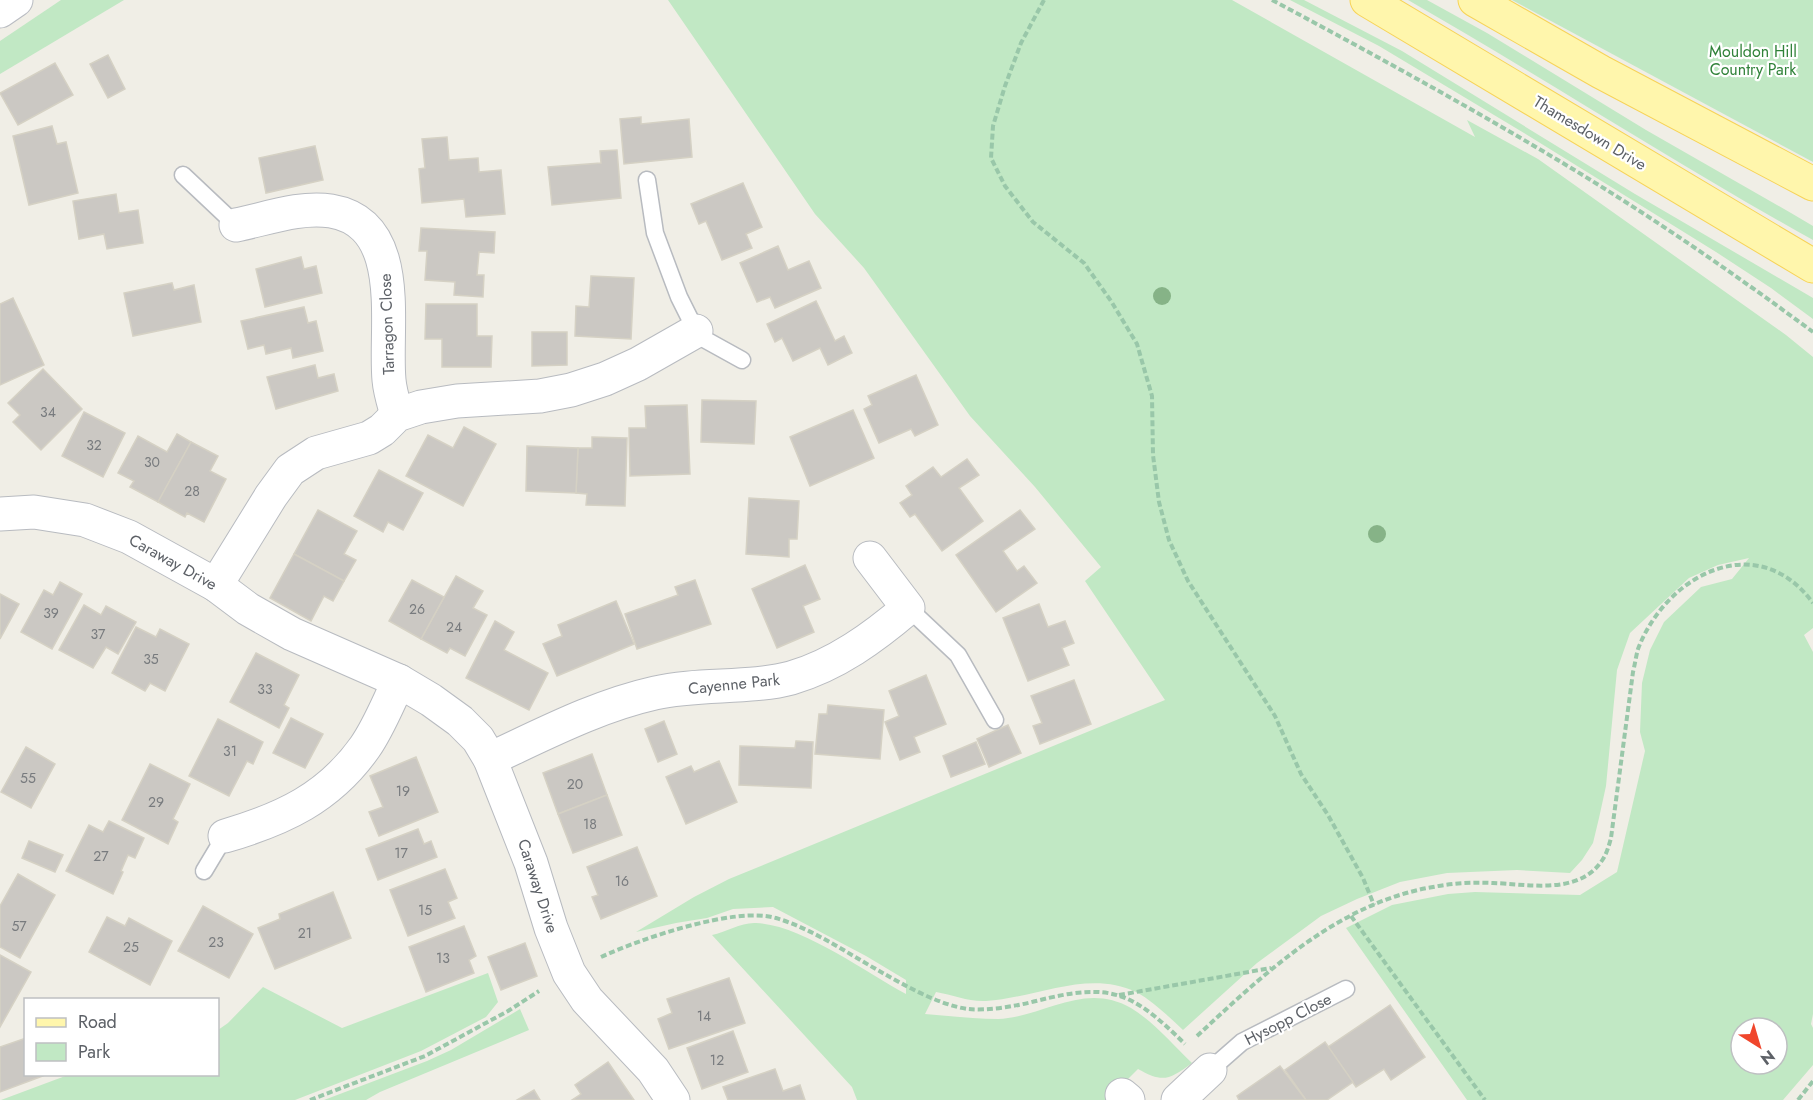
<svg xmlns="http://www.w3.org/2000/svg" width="1813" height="1100" font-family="Jost,sans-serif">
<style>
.green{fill:#c1e8c4;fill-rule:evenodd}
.building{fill:#cbc8c3;stroke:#d5d1c4;stroke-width:1.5}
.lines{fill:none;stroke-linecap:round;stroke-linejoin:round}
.service-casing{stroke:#b8bbc0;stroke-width:19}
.minor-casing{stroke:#b8bbc0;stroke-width:35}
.secondary-casing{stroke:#b9bcc2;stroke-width:35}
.primary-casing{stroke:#f7d358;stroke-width:35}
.path{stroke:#99c7a9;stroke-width:4;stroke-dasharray:6 3;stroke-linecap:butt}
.service{stroke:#fff;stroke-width:16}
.minor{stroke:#fff;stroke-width:33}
.secondary{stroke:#fff;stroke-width:33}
.primary{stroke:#fff6ac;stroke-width:33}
.tree{fill:#86b387}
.labels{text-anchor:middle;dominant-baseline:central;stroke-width:4.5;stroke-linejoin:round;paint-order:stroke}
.number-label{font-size:14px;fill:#787b7e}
.park-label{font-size:16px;fill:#308239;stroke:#fff}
.street-label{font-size:16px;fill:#5d6167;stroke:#fff}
</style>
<rect width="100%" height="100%" fill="#f0eee6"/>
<g class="green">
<path d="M61 0H124L0 74V41Z"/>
<path d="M668 0H1232L1475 137 1467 120 1538 159 1786 335 1813 357V628L1804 635 1813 652V1014L1811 1024 1813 1028V1065L1783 1100H1467L1346 928 1392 905 1448 894 1475 892 1580 895 1617 872 1645 751 1640 732 1642 683 1650 650 1664 622 1701 587 1732 579 1749 558 1718 565 1689 578 1630 633 1617 670 1606 786 1599 818 1593 843 1582 860 1570 873 1517 870 1447 873 1400 882 1357 899 1321 916 1257 963 1183 1030C1169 1017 1153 1001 1136 992 1088 969 1036 998 986 1001 969 1002 953 995 936 992L925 1014C949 1016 974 1019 998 1019 1044 1017 1084 981 1131 1008 1154 1022 1173 1045 1192 1063 1169 1080 1163 1083 1138 1069L1107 1100H857L852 1087 712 935C726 932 742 922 756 923 800 924 867 973 906 994V980L866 956 773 907 733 909 707 918 676 923 636 932 694 897 729 879 1165 700 1085 581 1101 567 1035 487 970 416 864 268 815 214ZM1741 1028H1777V1064H1741Z"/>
<path d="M1290 0H1304L1402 51 1635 194 1813 298V319L1771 288 1716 252 1524 133 1379 46Z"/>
<path d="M1408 0H1427L1487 33 1646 130 1791 213 1813 226V240C1676 164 1544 78 1408 0Z"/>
<path d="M1512 0H1813V162Z"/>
<path d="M488 973 498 1002 486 1017 421 1051 295 1100H1L68 1075 218 1074V1030L228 1023 263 987 342 1028Z"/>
<path d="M520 1009 529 1030 380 1092 366 1100H324L427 1061 451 1050Z"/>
</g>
<g class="building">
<path d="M108 55 125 89 108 98 90 64Z"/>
<path d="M55 63 73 95 18 125 0 93Z"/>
<path d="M641 117V124L689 119 692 157 624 164 620 119Z"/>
<path d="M52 126 57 144 66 142 78 193 29 205 13 136Z"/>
<path d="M447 137 449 160 478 158 479 172 501 170 505 214 466 217 464 199 422 203 419 169 425 168 422 139Z"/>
<path d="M315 146 323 180 266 193 259 158Z"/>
<path d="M617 150 621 198 552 205 548 167 601 163 600 151Z"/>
<path d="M743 183 762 227 746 234 752 248 722 260 706 221 699 224 691 204Z"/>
<path d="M116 194 119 213 138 210 143 243 107 249 104 234 79 239 73 201Z"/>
<path d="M421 228 495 232 494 253 479 252 477 275H484L483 297 454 295 455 282 425 280 427 251H419Z"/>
<path d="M778 246 788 270 809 261 821 288 775 308 770 297 757 302 740 263Z"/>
<path d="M301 257 304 269 316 266 322 293 265 307 256 269Z"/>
<path d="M591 276 634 278 631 339 575 336 576 306 589 307Z"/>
<path d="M172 283 174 290 194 285 201 322 133 336 124 293Z"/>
<path d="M13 298 44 365 0 385V304Z"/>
<path d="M816 301 835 341 844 336 852 353 828 365 820 348 793 361 782 338 775 342 767 324Z"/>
<path d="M426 304H477V336H492L491 367H442V339H425Z"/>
<path d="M304 307 308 323 316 321 323 351 293 358 291 348 266 354 264 345 248 349 241 321Z"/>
<path d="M532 332H567V365L532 366Z"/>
<path d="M315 365 318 378 334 374 338 391 276 409 267 377Z"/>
<path d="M43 369 82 409 41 450 13 422 20 415 8 403Z"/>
<path d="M916 375 938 425 915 436 911 429 879 443 864 409 872 405 868 396Z"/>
<path d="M702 400 756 401 754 444 701 442Z"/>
<path d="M687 405 690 474 630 476 629 428H646L645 406Z"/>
<path d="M853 410 874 458 810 486 790 437Z"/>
<path d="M84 412 125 433 103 477 62 456Z"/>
<path d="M464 427 496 444 463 506 406 476 428 435 453 448Z"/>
<path d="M177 434 191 442 158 502 130 487 134 481 118 473 138 436 167 452Z"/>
<path d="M592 437 627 438 625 506 586 505 587 494 576 493 578 448H592Z"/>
<path d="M191 442 218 456 210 471 226 479 204 522 187 513 185 517 158 502Z"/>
<path d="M527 446 578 448 576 493 526 491Z"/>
<path d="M967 459 979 475 959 488 983 521 942 551 915 514 910 517 900 503 912 495 906 486 933 467 941 477Z"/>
<path d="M379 470 423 493 403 530 388 522 383 532 354 516Z"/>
<path d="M749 498 799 501 797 539H789V557L746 554Z"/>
<path d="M318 510 357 531 344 554 356 560 344 581 294 554Z"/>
<path d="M1020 510 1035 529 1003 551 1017 571 1024 566 1037 583 996 612 956 555Z"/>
<path d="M294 554 344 581 333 601 324 596 311 621 270 598Z"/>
<path d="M805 565 820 599 803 606 814 632 777 648 752 589Z"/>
<path d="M456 576 483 591 473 608 487 615 465 656 450 648 447 653 421 639Z"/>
<path d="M412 580 444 597 421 639 389 621Z"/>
<path d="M695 580 711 624 637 649 625 614 678 595 675 587Z"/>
<path d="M60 582 82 594 52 649 21 632 44 590 53 595Z"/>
<path d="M0 594 19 604 0 639Z"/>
<path d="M616 601 634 644 557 676 543 644 562 636 558 625Z"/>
<path d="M1039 604 1048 627 1065 621 1074 643 1062 648 1069 665 1028 681 1003 618Z"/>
<path d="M84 605 101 615 106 606 136 622 118 654 106 647 93 668 59 650Z"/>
<path d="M495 621 514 632 504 650 548 673 529 710 466 678Z"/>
<path d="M136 627 156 637 160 629 189 644 165 691 150 683 145 691 112 673Z"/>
<path d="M256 653 299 675 284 705 289 708 279 728 230 702Z"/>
<path d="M926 675 946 724 914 737 920 752 900 760 885 722 899 716 889 691Z"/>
<path d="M1074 680 1091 724 1040 744 1033 726 1042 723 1031 696Z"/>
<path d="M828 705 884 710 880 759 815 754 819 714H827Z"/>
<path d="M291 718 323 734 305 768 273 753Z"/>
<path d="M218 719 263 742 253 764 247 761 229 796 189 776Z"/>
<path d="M664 721 677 754 658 762 645 729Z"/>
<path d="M1008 725 1021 753 989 767 977 739Z"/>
<path d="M796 741 813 742 811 788 739 785 740 746 795 748Z"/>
<path d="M976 742 985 764 951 777 943 756Z"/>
<path d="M26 747 55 764 31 808 1 792Z"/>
<path d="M592 754 607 795 558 814 543 773Z"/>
<path d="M416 757 438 812 379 836 369 812 383 807 370 776Z"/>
<path d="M719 761 737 802 686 824 666 777 691 766 694 772Z"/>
<path d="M150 764 190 784 173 819 178 822 168 844 122 820Z"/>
<path d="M607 795 622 835 573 853 558 814Z"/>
<path d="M109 821 144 838 135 858 128 855 121 871 123 872 113 894 66 871 89 825 103 832Z"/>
<path d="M418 829 424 844 431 841 437 857 378 880 366 849Z"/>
<path d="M29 841 63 855 55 872 22 858Z"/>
<path d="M637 847 657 896 601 919 592 897 598 895 587 867Z"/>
<path d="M445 869 457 898 448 902 455 918 408 936 390 890Z"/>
<path d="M18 874 55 895 20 958 0 947V906Z"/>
<path d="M333 892 351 938 275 969 258 928 280 919 279 914Z"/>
<path d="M203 906 253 934 229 978 178 951Z"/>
<path d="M107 917 125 926 129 918 172 941 150 985 89 952Z"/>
<path d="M464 926 476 956 469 960 474 973 426 992 409 947Z"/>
<path d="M525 943 537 976 501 990 488 957Z"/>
<path d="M0 955 31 972 0 1027Z"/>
<path d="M729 978 745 1023 669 1049 658 1019 672 1013 667 999Z"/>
<path d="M1390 1005 1425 1057 1391 1080 1384 1069 1356 1087 1328 1047Z"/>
<path d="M733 1031 748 1072 702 1089 687 1048Z"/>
<path d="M26 1038V1074H48L0 1092V1047Z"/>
<path d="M1325 1042 1353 1082 1327 1100H1306L1285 1070Z"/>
<path d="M608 1062 634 1100H572L581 1094 575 1085Z"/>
<path d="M1280 1066 1306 1100H1239L1237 1096Z"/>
<path d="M775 1069 783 1091 800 1085 805 1100H728L723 1087Z"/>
<path d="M534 1090 540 1100H517Z"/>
</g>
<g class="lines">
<defs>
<g id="service">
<path d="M183 175 236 225"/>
<path d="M647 180 655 233 679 297 696 331 704 339 742 360"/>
<path d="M908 608 958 655 995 720"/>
<path d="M204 871 225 836"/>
<path d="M1210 1070 1242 1042 1346 989"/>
</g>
<g id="minor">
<path d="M236 225C266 219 300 206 331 211 407 224 384 326 389 380 390 392 394 404 397 415"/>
<path d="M0 514 34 512 85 520 129 537 216 585 248 609 292 634 399 681 431 700 460 721 478 739 490 759 531 863 551 928 569 973 587 1000 653 1070 673 1100"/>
<path d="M216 585 271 496 290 470 316 453 369 438 382 430 397 415 421 407 457 401 540 396 571 390 605 379 638 364 696 331"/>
<path d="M490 759C544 734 597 706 655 693 697 683 750 689 791 678 836 665 874 637 908 608L870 558"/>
<path d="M225 836C283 819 329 798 365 747 379 727 388 703 399 681"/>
<path d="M1122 1095 1128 1100"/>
<path d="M1178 1100 1210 1070"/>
</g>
<path id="secondary" d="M0 11 16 0"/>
<g id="primary">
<path d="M1367 0 1813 266"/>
<path d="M1475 0 1601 72 1813 184"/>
</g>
</defs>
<use href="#service" class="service-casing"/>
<use href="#minor" class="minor-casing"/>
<use href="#secondary" class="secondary-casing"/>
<use href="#primary" class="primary-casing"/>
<g class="path">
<path d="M1044 0 1021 43 1005 86 993 126 991 158 1005 186 1033 222 1084 263 1111 301 1137 344 1152 396 1153 455 1159 502 1169 540 1188 581 1275 716 1301 774 1328 815 1363 878 1374 905"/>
<path d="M1272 0C1375 55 1477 111 1576 171 1658 221 1736 275 1813 332"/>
<path d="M1351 916 1485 1100"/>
<path d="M601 957C640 939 735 906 776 918 813 929 847 953 881 972 906 986 939 1005 968 1009 988 1011 1017 1006 1036 1001 1111 982 1131 991 1185 1044"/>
<path d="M1119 995 1271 968"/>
<path d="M1197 1036C1265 973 1338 903 1433 887 1453 883 1473 882 1493 883 1528 884 1580 896 1603 859 1607 853 1609 845 1611 838L1633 672C1635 664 1636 656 1638 649 1666 575 1757 527 1813 603"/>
<path d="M310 1100 425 1056 508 1011 539 991"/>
<path d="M1798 1100 1813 1081"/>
</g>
<use href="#service" class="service"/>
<use href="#minor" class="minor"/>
<use href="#secondary" class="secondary"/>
<use href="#primary" class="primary"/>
</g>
<g class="tree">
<circle cx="1162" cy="296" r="9"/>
<circle cx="1377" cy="534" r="9"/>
</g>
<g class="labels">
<g class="number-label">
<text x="48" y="412">34</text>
<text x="94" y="445">32</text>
<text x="152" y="462">30</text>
<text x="192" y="491">28</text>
<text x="417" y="609">26</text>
<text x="51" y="613">39</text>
<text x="454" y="627">24</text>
<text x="98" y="634">37</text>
<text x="151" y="659">35</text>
<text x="265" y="689">33</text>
<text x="230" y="751">31</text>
<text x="28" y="778">55</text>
<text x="575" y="784">20</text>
<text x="403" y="791">19</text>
<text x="156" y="802">29</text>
<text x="590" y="824">18</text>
<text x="401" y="853">17</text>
<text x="101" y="856">27</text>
<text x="622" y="881">16</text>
<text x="425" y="910">15</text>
<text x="19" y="926">57</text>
<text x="305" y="933">21</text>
<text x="216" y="942">23</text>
<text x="131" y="947">25</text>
<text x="443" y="958">13</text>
<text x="704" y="1016">14</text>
<text x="717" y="1060">12</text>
</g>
<g class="park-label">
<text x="1753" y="51">Mouldon Hill<tspan x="1753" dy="18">Country Park</tspan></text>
</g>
<g class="street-label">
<text transform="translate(1590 133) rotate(31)">Thamesdown Drive</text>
<text transform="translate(387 324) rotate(-92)">Tarragon Close</text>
<text transform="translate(173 562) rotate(29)">Caraway Drive</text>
<text transform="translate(734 684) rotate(-6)">Cayenne Park</text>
<text transform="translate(538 886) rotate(72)">Caraway Drive</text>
<text transform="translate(1288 1019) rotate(-27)">Hysopp Close</text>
</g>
</g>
<rect x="24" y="998" width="195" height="78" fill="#ffffff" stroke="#bec0c2" stroke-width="1.5"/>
<rect x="36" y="1018" width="30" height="9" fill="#fff6ac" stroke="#bec0c2" stroke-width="1.5"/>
<text x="78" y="1028" font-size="18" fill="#5d6167">Road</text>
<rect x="36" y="1043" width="30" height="18" fill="#c1e8c4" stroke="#bec0c2" stroke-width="1.5"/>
<text x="78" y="1058" font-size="18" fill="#5d6167">Park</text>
<g transform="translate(1759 1046) rotate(143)"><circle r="28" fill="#ffffff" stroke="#bec0c2" stroke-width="1.5"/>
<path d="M0-4.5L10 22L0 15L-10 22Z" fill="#f0462c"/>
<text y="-9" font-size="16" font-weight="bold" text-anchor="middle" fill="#5d6167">N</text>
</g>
</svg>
